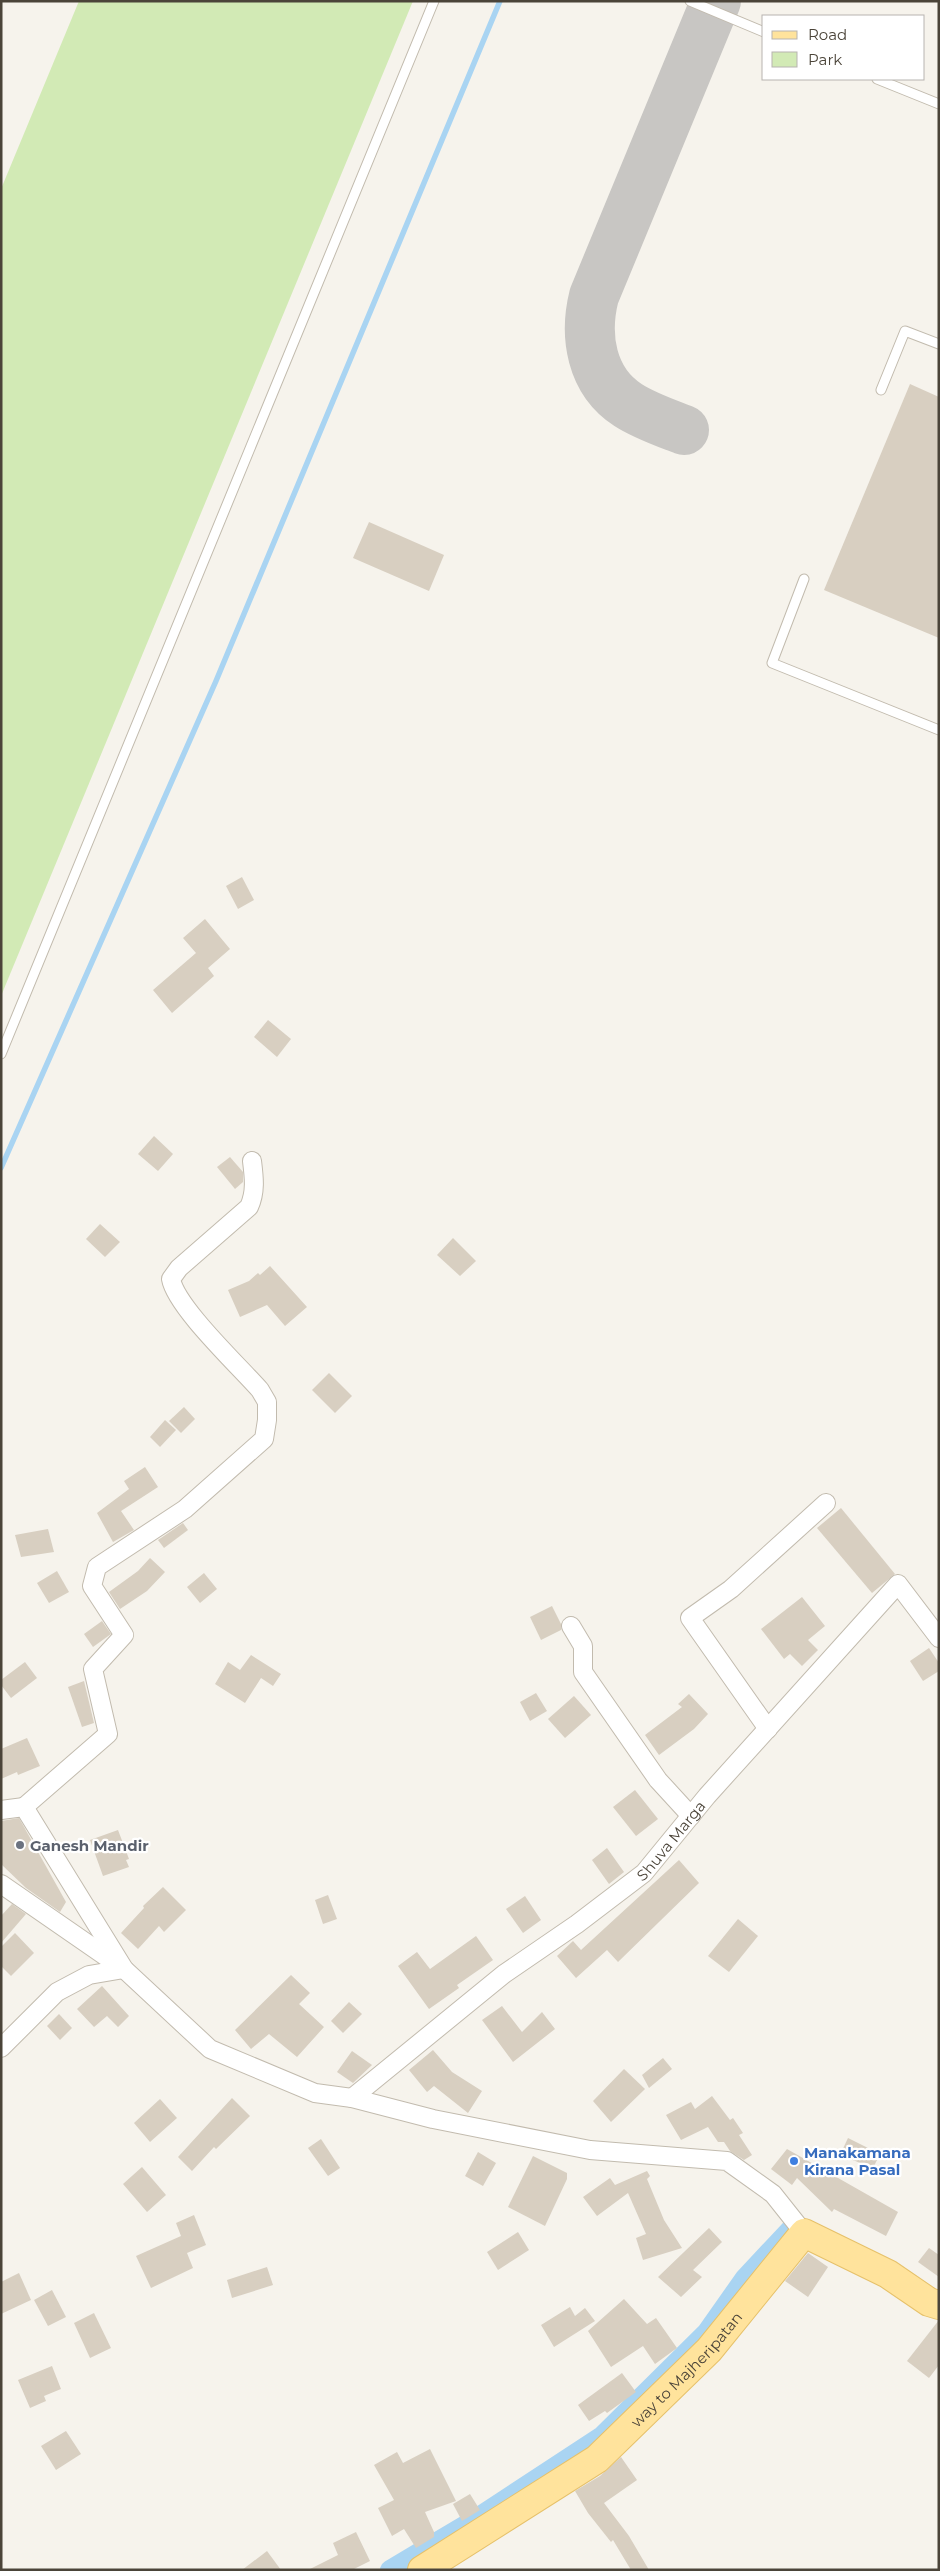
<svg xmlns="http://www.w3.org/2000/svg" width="940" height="2571" font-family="Montserrat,sans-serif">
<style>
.green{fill:#d2eab5}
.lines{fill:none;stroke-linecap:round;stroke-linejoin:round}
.stream{stroke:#a9d4f2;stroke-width:5.5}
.canal{stroke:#a9d4f2;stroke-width:20}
.taxiway{stroke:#c8c6c3;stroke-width:50}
.building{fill:#d8cfc1}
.service-casing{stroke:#c2bbae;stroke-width:11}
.minor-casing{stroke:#c2bbae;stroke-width:20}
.primary-casing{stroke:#e6c16a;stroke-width:30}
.service{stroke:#fff;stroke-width:9}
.minor{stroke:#fff;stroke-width:18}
.primary{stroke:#ffe39c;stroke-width:28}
.worship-dot{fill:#6b7280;stroke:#fff;stroke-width:2}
.shop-dot{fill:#3f7fe0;stroke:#fff;stroke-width:2}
.labels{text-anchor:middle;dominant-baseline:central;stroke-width:4.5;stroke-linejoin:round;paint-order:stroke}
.street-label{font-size:15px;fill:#4b4439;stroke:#fff}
.worship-label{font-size:15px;font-weight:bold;fill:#5b616d;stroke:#fff;text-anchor:start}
.shop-label{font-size:15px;font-weight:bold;fill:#366cbe;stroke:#fff;text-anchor:start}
</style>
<rect width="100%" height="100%" fill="#f6f3ec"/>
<path class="green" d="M79 1H413L1 996V189Z"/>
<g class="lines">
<path class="stream" d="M1 1168 216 681 500 1"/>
<path class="canal" d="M390 2570 474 2520 602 2436 707 2332 745 2278 790 2230"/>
<path class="taxiway" d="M684 430C666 423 645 416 628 405 591 381 584 336 594 296L716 1"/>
</g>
<g class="building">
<path d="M910 384 939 397V638L824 590Z"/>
<path d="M369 522 444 555 429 591 353 558Z"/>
<path d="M242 877 254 900 238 909 226 886Z"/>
<path d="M205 919 230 949 208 968 214 976 172 1013 153 990 196 953 183 938Z"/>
<path d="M268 1020 291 1039 277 1057 254 1037Z"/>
<path d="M154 1136 173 1154 158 1171 138 1154Z"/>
<path d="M230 1157 243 1172V1182L235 1189 217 1167Z"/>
<path d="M100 1224 120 1242 105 1257 86 1239Z"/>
<path d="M453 1238 476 1261 460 1276 437 1255Z"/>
<path d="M270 1266 307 1307 285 1326 267 1305 240 1317 228 1290 249 1281 258 1273 260 1275Z"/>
<path d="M329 1373 352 1396 335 1413 312 1390Z"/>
<path d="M184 1407 195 1419 181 1433 169 1421Z"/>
<path d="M165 1420 176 1430 160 1447 150 1437Z"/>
<path d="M145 1467 158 1487 121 1511 134 1530 113 1542 97 1513 129 1489 124 1481Z"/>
<path d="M841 1508 895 1574 872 1593 817 1528Z"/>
<path d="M183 1523 188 1530 164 1548 158 1540Z"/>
<path d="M48 1529 54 1552 21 1557 15 1535Z"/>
<path d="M150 1558 165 1572 147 1591 120 1609 109 1592 138 1571Z"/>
<path d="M57 1571 69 1592 49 1603 37 1583Z"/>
<path d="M204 1573 217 1589 200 1603 187 1587Z"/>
<path d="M802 1597 825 1626 808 1640 818 1650 802 1666 790 1654 784 1659 761 1629Z"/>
<path d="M552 1606 561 1624V1630L541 1640 530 1617Z"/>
<path d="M102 1621 111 1634 93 1647 84 1634Z"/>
<path d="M929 1648 939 1663V1671L923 1681 910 1661Z"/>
<path d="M251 1655 281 1674 273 1686 261 1678 245 1703 215 1684 228 1662 240 1670Z"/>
<path d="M25 1662 37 1678 11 1698 1 1685V1680Z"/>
<path d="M84 1681 94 1723 82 1727 68 1687Z"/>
<path d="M536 1693 547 1711 530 1721 520 1702Z"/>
<path d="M689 1694 708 1714 694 1729 659 1755 645 1735 682 1707 678 1704Z"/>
<path d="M574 1696 591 1715 565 1738 548 1719Z"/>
<path d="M27 1738 40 1766 18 1775 17 1772 1 1779V1749Z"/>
<path d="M635 1790 658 1819 636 1836 613 1807Z"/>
<path d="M19 1818 66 1902 60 1912 26 1888 1 1864V1821Z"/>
<path d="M118 1830 129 1859 126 1860 129 1867 103 1876 90 1840Z"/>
<path d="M607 1848 624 1872 609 1884 592 1860Z"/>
<path d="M679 1860 699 1883 618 1962 607 1950 576 1978 557 1956 573 1941 581 1950Z"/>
<path d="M163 1887 186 1910 164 1932 159 1926 138 1949 121 1933 144 1908 143 1906Z"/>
<path d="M328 1895 337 1919 323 1924 315 1900Z"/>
<path d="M525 1896 541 1920 523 1933 506 1909Z"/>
<path d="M12 1904 26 1914 1 1943V1916Z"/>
<path d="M738 1919 758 1936 729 1972 708 1956Z"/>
<path d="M15 1933 34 1953 11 1976 1 1966V1947Z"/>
<path d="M476 1936 493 1960 457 1985 459 1988 429 2009 398 1966 417 1952 430 1969Z"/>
<path d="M291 1975 310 1993 299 2004 324 2027 297 2057 269 2034 251 2049 235 2030Z"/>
<path d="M102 1986 129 2016 118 2027 107 2016 94 2027 77 2009Z"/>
<path d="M349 2002 362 2014 343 2033 331 2021Z"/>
<path d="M502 2006 522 2032 542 2012 555 2029 513 2062 482 2020Z"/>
<path d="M59 2014 72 2028 60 2040 47 2026Z"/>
<path d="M433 2050 452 2072 482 2091 468 2113 434 2086 427 2092 409 2070Z"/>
<path d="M352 2051 372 2065 353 2083 337 2072Z"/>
<path d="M663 2058 672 2069 649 2088 642 2075Z"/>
<path d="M624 2069 645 2089 611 2122 593 2101Z"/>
<path d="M712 2096 730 2120 733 2118 743 2133 739 2135 752 2155 744 2160 730 2151 724 2142H718L708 2127 681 2140 666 2115 691 2102 695 2109Z"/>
<path d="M232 2098 250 2116 216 2149 214 2147 192 2171 178 2157Z"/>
<path d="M160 2099 177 2118 150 2142 134 2123Z"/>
<path d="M848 2138 880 2154 873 2168 840 2155Z"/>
<path d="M321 2139 340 2168 328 2176 308 2148Z"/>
<path d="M787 2149 898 2212 886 2236 834 2209 832 2212 797 2178 792 2185 771 2169Z"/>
<path d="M478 2152 496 2163 483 2186 465 2176Z"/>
<path d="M533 2156 567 2173V2179L545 2226 508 2207Z"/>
<path d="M142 2167 166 2195 147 2212 123 2184Z"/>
<path d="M647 2171 650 2176 647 2179 664 2220 682 2248 643 2260 636 2238 646 2234 628 2193 597 2216 583 2197 610 2178 615 2185Z"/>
<path d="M194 2215 206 2245 187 2253 193 2268 151 2288 136 2256 181 2236 176 2223Z"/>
<path d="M709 2228 722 2242 693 2270 702 2277 681 2297 658 2277Z"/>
<path d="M518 2232 529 2250 498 2270 487 2252Z"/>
<path d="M929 2248 939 2255V2277L918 2262Z"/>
<path d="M808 2253 828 2267 808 2297 785 2281Z"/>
<path d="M267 2267 273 2285 232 2298 227 2280Z"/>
<path d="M19 2273 31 2300 1 2314V2282Z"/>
<path d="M52 2290 66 2317 48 2326 34 2300Z"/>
<path d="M624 2299 647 2324 656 2318 677 2348 655 2364 643 2346 611 2367 588 2331Z"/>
<path d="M570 2307 575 2316 585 2308 595 2321 554 2347 541 2325Z"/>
<path d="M94 2313 111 2348 90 2358 74 2323Z"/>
<path d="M939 2320V2365L929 2378 907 2361Z"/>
<path d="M52 2366 61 2389 44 2396 46 2401 30 2408 18 2380Z"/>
<path d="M622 2373 636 2392 607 2413 605 2411 589 2421 578 2405Z"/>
<path d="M66 2431 81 2454 56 2470 41 2446Z"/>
<path d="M430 2449 456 2501 425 2512 434 2532V2537L416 2548 404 2529 392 2536 378 2508 394 2500 374 2465 397 2452 403 2463Z"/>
<path d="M621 2457 637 2480 604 2503 629 2536 649 2570H631L613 2540 611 2542 588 2513 575 2491 600 2476Z"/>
<path d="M470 2494 480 2510 462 2521 453 2504Z"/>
<path d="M356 2532 370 2561 352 2570H308L338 2555 333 2543Z"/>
<path d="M267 2551 281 2570H242Z"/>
</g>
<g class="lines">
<defs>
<g id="service">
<path d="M690 1 764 32"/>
<path d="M877 79 939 104"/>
<path d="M881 390 905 331 939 344"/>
<path d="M804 579 772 663 939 730"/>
<path d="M1 1054 434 1"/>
</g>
<g id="minor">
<path d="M571 1626 583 1646V1672L658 1780 691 1816"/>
<path d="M768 1729 690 1618 731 1589 826 1503"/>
<path d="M24 1807 108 1734 93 1669 124 1635 92 1586 97 1567 185 1509 264 1439 267 1420V1402L260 1390C239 1366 176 1307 171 1279L179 1268 249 1207C256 1192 254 1177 252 1161"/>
<path d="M1 1810 24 1807 124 1969 210 2049 315 2093 352 2098 433 2119 590 2150 727 2161 773 2194 804 2233"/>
<path d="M1 1884 124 1969 89 1975 57 1992 1 2048"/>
<path id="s1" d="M352 2098 504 1974 577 1924 644 1873 707 1796 898 1584 939 1638"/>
</g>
<g id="primary">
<path id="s2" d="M422 2570 597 2459 709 2350 804 2233 888 2274 929 2302 939 2305"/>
</g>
</defs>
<use href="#service" class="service-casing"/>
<use href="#minor" class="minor-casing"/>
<use href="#primary" class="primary-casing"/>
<use href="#service" class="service"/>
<use href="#minor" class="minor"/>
<use href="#primary" class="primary"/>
</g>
<circle class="worship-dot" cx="20" cy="1845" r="5"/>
<circle class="shop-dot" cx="794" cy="2161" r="5"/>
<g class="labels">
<g class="street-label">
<text stroke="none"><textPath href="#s1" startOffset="411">Shuva Marga</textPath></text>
<text stroke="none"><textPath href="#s2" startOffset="334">way to Majheripatan</textPath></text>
</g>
<g class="worship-label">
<text x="30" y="1845">Ganesh Mandir</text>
</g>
<g class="shop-label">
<text x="804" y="2152">Manakamana<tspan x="804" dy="17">Kirana Pasal</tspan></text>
</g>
</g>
<rect width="940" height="2571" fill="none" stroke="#4b4439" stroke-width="5"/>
<rect x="762" y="15" width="162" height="65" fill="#ffffff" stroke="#b7b4b0"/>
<rect x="772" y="31" width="25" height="8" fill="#ffe39c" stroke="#b7b4b0"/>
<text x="808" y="40" font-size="15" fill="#4b4439">Road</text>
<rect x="772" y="52" width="25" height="15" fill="#d2eab5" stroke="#b7b4b0"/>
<text x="808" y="65" font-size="15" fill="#4b4439">Park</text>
</svg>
